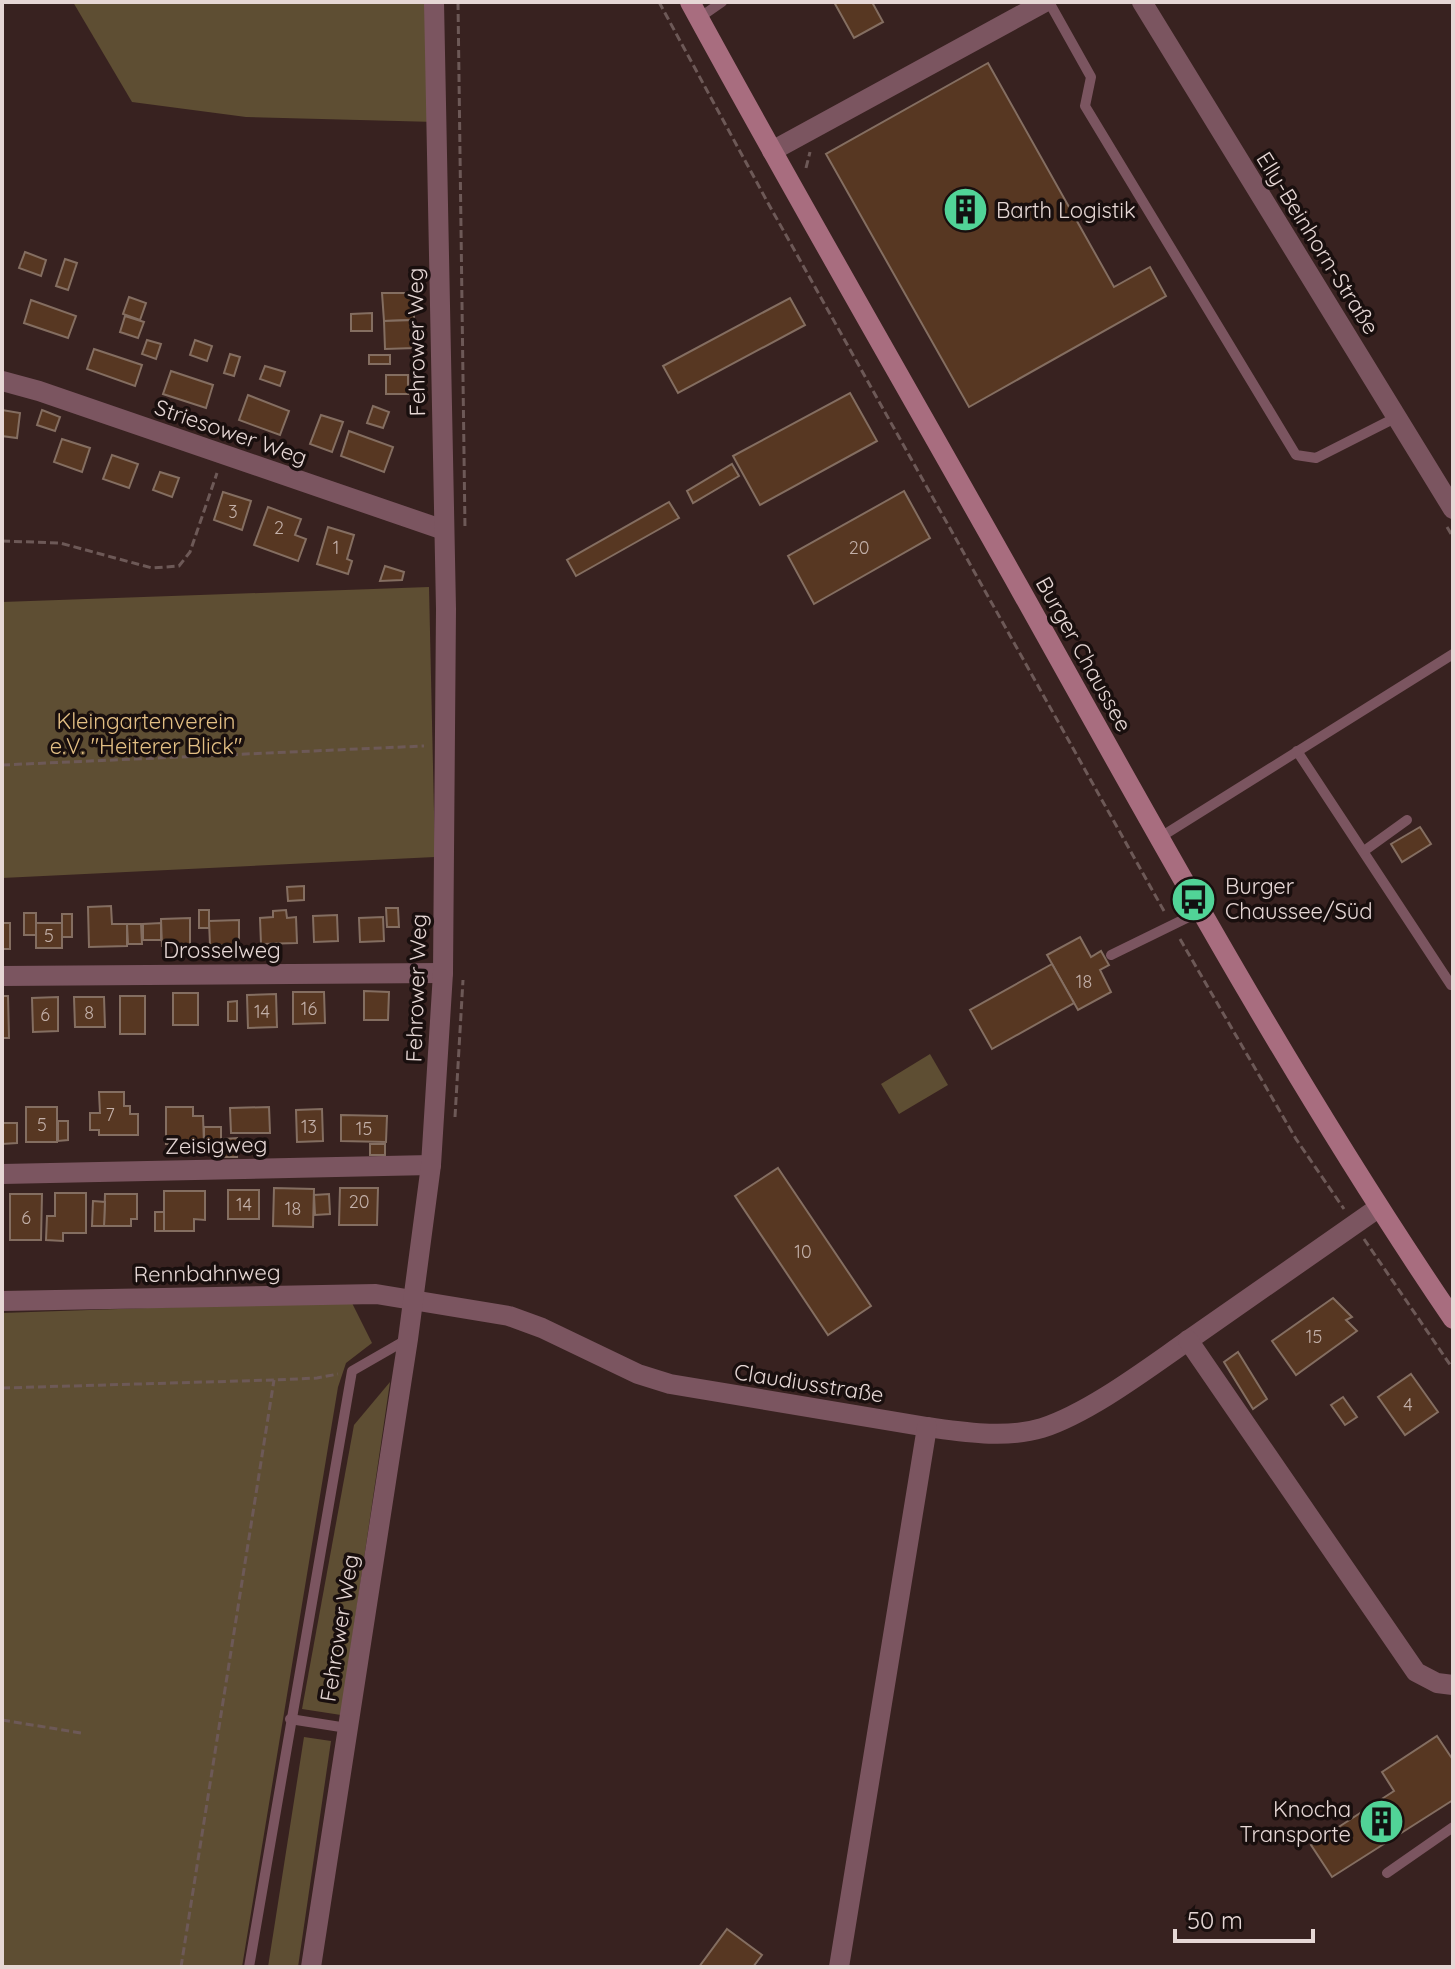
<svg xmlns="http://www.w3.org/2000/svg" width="1455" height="1969" font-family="Quicksand,sans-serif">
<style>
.green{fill:#5e4e33}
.building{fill:#573722;stroke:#846e61;stroke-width:2}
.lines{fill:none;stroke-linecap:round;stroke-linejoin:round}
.path{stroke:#6d5957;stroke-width:3;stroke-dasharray:8 4;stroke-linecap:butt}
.lane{stroke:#7b5560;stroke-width:10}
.street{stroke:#7b5560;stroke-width:20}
.secondary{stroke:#a86d7f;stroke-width:20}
.labels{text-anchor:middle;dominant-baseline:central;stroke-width:7;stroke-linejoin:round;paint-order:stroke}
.number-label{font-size:18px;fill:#c2afa8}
.poi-label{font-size:22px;fill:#e6d7d5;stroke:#190f0e;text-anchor:start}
.street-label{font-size:22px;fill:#e6d7d5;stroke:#190f0e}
.park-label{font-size:22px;fill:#e3bf84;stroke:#190f0e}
</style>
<rect width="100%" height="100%" fill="#382220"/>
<g class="green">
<path d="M73 2H434L436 122 246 117 132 102Z"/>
<path d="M429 587 435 857 2 878V602Z"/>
<path d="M930 1054 948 1085 899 1114 881 1084Z"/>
<path d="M351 1301 372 1343 346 1363 338 1387 242 1967H2V1313Z"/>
<path d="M390 1382 341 1715 302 1709 354 1425Z"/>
<path d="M304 1737 331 1741 298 1967H268Z"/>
</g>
<g class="building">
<path d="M834 2H872L883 22 854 38Z"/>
<path d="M988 63 1114 287 1150 267 1166 296 969 407 826 154Z"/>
<path d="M25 252 46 260 41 276 19 268Z"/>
<path d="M65 259 77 263 68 290 56 286Z"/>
<path d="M382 293H414V320L384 321Z"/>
<path d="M129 297 146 303 140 320 123 314Z"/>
<path d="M790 298 805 325 678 393 663 366Z"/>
<path d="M31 300 76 316 68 338 24 323Z"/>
<path d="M372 313V331H351V314Z"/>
<path d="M125 316 144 322 138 338 120 332Z"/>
<path d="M414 320 415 348 385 349 384 321Z"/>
<path d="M147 340 161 344 156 359 142 354Z"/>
<path d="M195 340 212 346 207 361 190 355Z"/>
<path d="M94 349 142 365 135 386 87 369Z"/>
<path d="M230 354 240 357 234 376 224 373Z"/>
<rect x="369" y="355" width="21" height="9"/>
<path d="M265 366 285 372 280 386 260 379Z"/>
<path d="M171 371 213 385 206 408 163 394Z"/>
<rect x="386" y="375" width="22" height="19"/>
<path d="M850 393 877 441 760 505 733 456Z"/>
<path d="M248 395 289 411 280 435 239 420Z"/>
<path d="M373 406 389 412 383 428 367 423Z"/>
<path d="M2 410 20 413 17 438 2 436Z"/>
<path d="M42 410 60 417 55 431 37 425Z"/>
<path d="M321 415 343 422 332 452 310 444Z"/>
<path d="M349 431 393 447 384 472 341 456Z"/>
<path d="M62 439 90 448 82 472 54 462Z"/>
<path d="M112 455 138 464 129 488 103 479Z"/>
<path d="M732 464 739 476 693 503 687 491Z"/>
<path d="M160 472 179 478 172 497 153 490Z"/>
<path d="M904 491 930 538 814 604 788 556Z"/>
<path d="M223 492 251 501 242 530 214 520Z"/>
<path d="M669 502 679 518 576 576 567 560Z"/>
<path d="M268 507 301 519 295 535 306 539 298 561 254 545Z"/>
<path d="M328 527 354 535 347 559 352 561 348 574 317 564Z"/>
<path d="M385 566 404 572 402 580 380 581Z"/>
<path d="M1420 827 1431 844 1402 862 1391 844Z"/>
<path d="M304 886V900L288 901 287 887Z"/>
<path d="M111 906 112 924H127V946L89 947 88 907Z"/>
<path d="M386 908H398L399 927H387Z"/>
<rect x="199" y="910" width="10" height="18"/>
<path d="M286 910 287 918 296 917 297 943 261 944 260 918 273 917V911Z"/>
<rect x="24" y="913" width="12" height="22"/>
<rect x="62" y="914" width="10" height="23"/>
<path d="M337 915 338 941 314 942 313 916Z"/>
<path d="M383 917 384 941 360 942 359 918Z"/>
<path d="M190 918V945L162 946 161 919Z"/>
<path d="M239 920V945H210L209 921Z"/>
<rect x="2" y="923" width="8" height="26"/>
<rect x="36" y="923" width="26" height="25"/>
<path d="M161 923V940H143V924Z"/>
<path d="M127 924H141L142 944H128Z"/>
<path d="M1080 937 1091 957 1101 951 1109 965 1100 970 1111 992 1078 1010 1047 955Z"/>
<path d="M1052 964 1074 1003 992 1049 970 1010Z"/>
<path d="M364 991 389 992 388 1020H364Z"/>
<path d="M293 992H324L325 1023 293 1024Z"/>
<rect x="173" y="993" width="25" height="32"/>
<path d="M276 994 277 1027 248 1028 247 995Z"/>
<path d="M2 996H8L9 1038H2Z"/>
<rect x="120" y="996" width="25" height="38"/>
<path d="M58 997V1031L33 1032 32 998Z"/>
<path d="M74 997H104L105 1027H75Z"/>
<path d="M237 1001V1021H228V1002Z"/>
<path d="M99 1092H124V1106H130V1114H138V1135H99V1130H90V1113H100Z"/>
<rect x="26" y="1107" width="31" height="35"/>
<path d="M166 1107H193V1116H203L204 1144H166Z"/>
<path d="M269 1107 270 1133H231L230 1108Z"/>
<path d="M322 1109 323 1141 297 1142 296 1110Z"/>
<path d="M341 1115 387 1116 386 1142 341 1141Z"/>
<path d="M58 1121H68V1140L58 1141Z"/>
<path d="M2 1123H17V1143L2 1144Z"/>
<rect x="204" y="1127" width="17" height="15"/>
<path d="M237 1138V1157H224V1139Z"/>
<rect x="370" y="1144" width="15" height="11"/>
<path d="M778 1168 871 1306 828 1335 735 1196Z"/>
<path d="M274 1188 314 1189 313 1227 273 1226Z"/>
<path d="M340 1188H378L377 1225H339Z"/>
<rect x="228" y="1190" width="31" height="29"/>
<path d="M164 1191H205V1220L194 1219V1231H164Z"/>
<path d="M55 1193H86V1233H63V1241L46 1240 47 1216H55Z"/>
<path d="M10 1194H42L41 1240H10Z"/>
<path d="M105 1194H137V1219H131V1226H104Z"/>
<path d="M329 1194 330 1214 315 1215 314 1195Z"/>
<path d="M93 1201 105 1202 104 1226H92Z"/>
<rect x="155" y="1212" width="9" height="19"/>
<path d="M1333 1298 1352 1317 1346 1320 1357 1331 1296 1375 1272 1341Z"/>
<path d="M1238 1352 1267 1399 1253 1409 1224 1362Z"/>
<path d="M1411 1374 1438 1412 1405 1435 1378 1397Z"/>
<path d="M1343 1397 1357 1417 1345 1425 1331 1405Z"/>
<path d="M1437 1736 1453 1760V1800L1332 1877 1311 1845 1394 1791 1382 1772Z"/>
<path d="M727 1929 762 1955 753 1967H699Z"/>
</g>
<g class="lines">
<g class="path">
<path d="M458 2 465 529"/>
<path d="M659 2 768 203 1164 911"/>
<path d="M806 168 810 152"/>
<path d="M1447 527 1453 537"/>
<path d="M2 541 60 543 152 568 179 566 190 552 217 473"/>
<path d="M2 765 424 746"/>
<path d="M1180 939 1296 1139 1344 1209"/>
<path d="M455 1117 463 980"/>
<path d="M1364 1239 1453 1369"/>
<path d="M2 1388 274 1380 317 1378 338 1374"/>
<path d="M2 1720 81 1733"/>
<path d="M181 1967 274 1380"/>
</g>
<g class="lane">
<path d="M1049 2 1091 77 1085 106 1296 455 1316 458 1397 417"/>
<path d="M699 18 722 2"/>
<path d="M1297 751 1451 985"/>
<path d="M1159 838 1453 654"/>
<path d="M1364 851 1407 820"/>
<path d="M1111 955 1201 911"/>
<path d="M290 1719 347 1728"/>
<path d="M1387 1873 1453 1827"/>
<path d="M249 1967 352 1371 406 1340"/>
</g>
<g class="street">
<path d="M1142 2 1453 509"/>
<path d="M772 151 1045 2"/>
<path d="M2 381 39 391 444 530"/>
<path d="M2 976 443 973"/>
<path d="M2 1174 431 1165"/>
<path d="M2 1301 376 1294 509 1316 542 1328 638 1374 670 1384 927 1427C964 1432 1006 1439 1042 1428 1088 1413 1143 1372 1183 1344 1248 1299 1313 1254 1378 1208"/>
<path d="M1188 1340 1416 1672 1437 1683 1453 1685"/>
<path d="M311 1967 408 1339 431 1165 443 973 446 609 434 2"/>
<path d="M839 1967 927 1427"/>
</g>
<path class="secondary" d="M690 2C797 199 910 393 1020 589 1158 836 1294 1085 1453 1319"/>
</g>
<defs>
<symbol id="building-disc" viewBox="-11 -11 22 22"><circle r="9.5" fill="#51d397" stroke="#190f0e"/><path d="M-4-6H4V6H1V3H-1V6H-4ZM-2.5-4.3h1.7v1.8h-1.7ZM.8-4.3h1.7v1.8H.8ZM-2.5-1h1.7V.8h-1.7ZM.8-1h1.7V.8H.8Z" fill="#111"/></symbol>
<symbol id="bus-disc" viewBox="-11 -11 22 22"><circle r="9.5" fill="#51d397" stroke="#190f0e"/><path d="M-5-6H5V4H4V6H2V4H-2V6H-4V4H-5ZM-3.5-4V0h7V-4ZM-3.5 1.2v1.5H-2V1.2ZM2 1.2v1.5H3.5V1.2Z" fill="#111"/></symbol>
</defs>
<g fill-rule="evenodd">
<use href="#building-disc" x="940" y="184" width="51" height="51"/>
<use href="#bus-disc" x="1168" y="874" width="51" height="51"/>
<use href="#building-disc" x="1356" y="1796" width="51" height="51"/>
</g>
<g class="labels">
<g class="number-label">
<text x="233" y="511">3</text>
<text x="279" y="527">2</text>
<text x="336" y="547">1</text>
<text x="859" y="547">20</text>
<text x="49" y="935">5</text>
<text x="1084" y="981">18</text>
<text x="309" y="1008">16</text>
<text x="262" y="1011">14</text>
<text x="89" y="1012">8</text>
<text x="45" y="1014">6</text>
<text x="110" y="1114">7</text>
<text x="42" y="1124">5</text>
<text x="309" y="1126">13</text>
<text x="364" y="1128">15</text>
<text x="359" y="1201">20</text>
<text x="244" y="1204">14</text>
<text x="293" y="1208">18</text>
<text x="26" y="1217">6</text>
<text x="803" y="1251">10</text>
<text x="1314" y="1336">15</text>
<text x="1408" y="1404">4</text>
</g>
<g class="poi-label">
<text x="996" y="210">Barth Logistik</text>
<text x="1225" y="886">Burger<tspan x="1225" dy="25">Chaussee/Süd</tspan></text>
<text x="1351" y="1809" text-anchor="end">Knocha<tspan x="1351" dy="25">Transporte</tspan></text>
</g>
<g class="street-label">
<text transform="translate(1318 243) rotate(58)">Elly-Beinhorn-Straße</text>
<text transform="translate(416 342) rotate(-91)">Fehrower Weg</text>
<text transform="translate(231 432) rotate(19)">Striesower Weg</text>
<text transform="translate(1084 654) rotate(61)">Burger Chaussee</text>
<text x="222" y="950">Drosselweg</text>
<text transform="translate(416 988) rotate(-88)">Fehrower Weg</text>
<text transform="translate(216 1145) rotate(-1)">Zeisigweg</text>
<text transform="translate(207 1273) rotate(-1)">Rennbahnweg</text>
<text transform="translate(809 1383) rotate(9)">Claudiusstraße</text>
<text transform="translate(339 1628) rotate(-81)">Fehrower Weg</text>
</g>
<g class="park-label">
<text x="146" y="721">Kleingartenverein<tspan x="146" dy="25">e.V. "Heiterer Blick"</tspan></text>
</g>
</g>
<rect width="1455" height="1969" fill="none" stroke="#e6d7d5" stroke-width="8"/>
<path d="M1175 1929v12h138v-12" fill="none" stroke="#e6d7d5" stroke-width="4"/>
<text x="1187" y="1929" font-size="24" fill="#e6d7d5" stroke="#190f0e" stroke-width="6" paint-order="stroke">50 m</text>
</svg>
